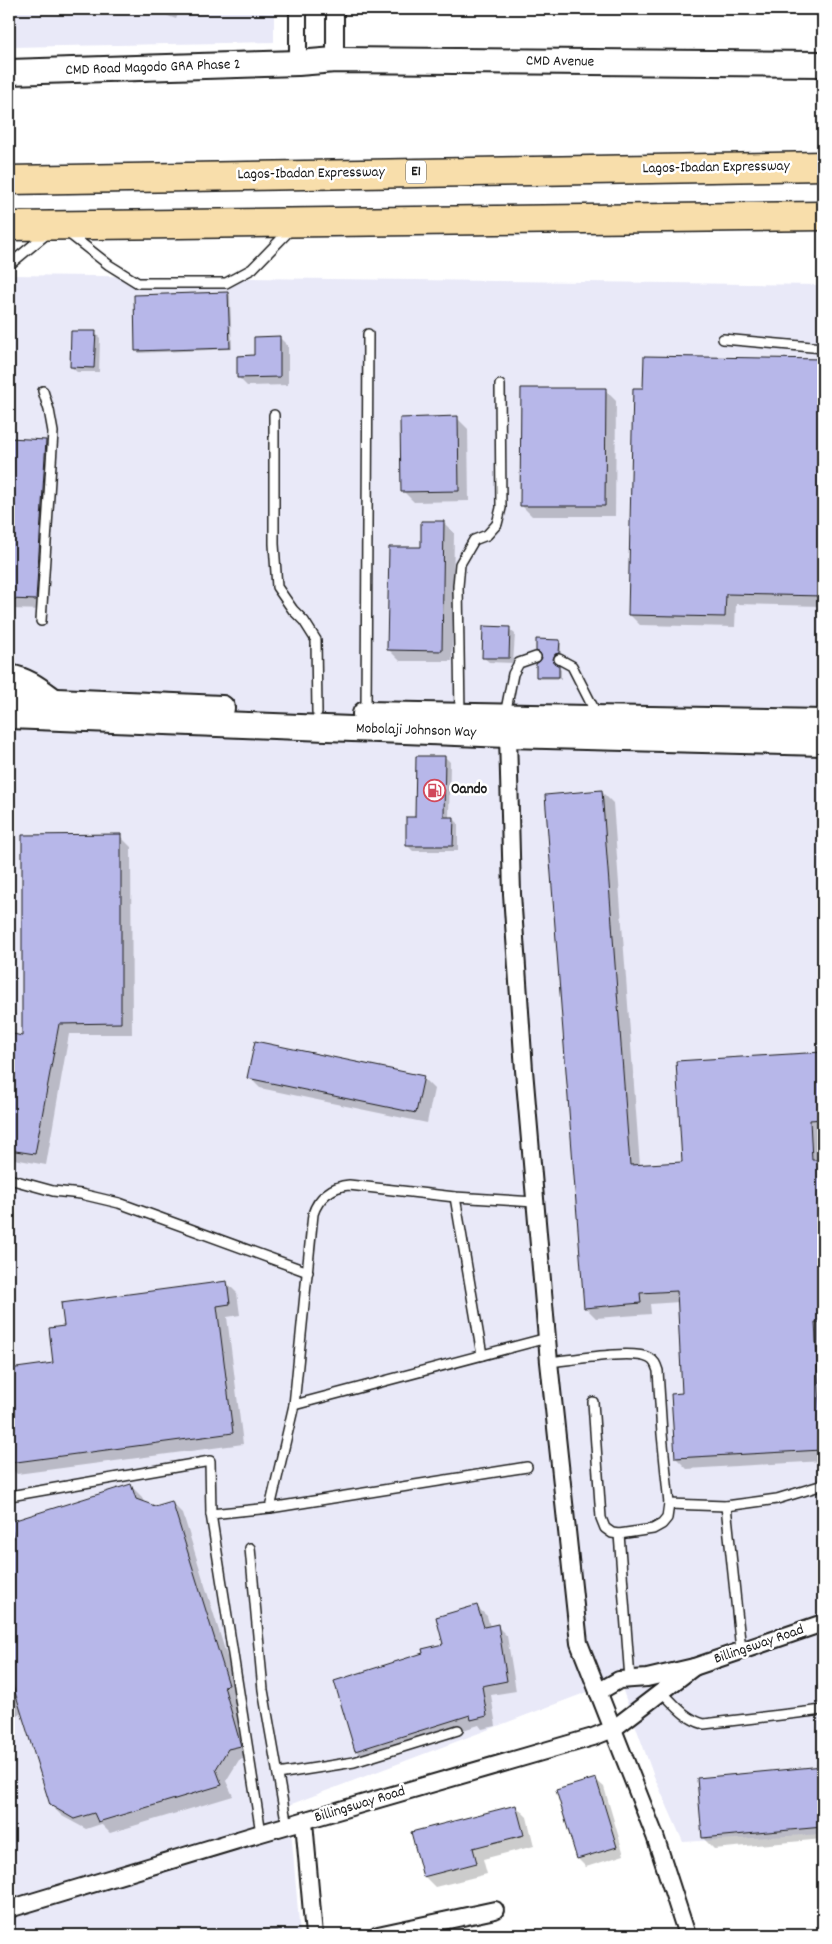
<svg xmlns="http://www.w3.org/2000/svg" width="832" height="1944" font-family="Dekko,sans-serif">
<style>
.built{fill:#e9e9f8}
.shadow{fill:#0003}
.building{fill:#b7b7e9;stroke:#1c1c1c}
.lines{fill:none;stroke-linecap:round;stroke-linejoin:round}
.lane-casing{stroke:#1c1c1c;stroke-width:12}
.street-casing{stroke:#1c1c1c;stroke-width:20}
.secondary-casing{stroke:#1c1c1c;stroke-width:28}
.highway-casing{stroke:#1c1c1c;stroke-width:31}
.lane{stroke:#fff;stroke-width:9}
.street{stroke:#fff;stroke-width:16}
.secondary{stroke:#fff;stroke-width:24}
.highway{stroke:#f8deab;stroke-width:28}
.labels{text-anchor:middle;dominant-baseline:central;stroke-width:5;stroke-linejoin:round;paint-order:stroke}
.shield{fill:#fff;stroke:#606060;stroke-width:1}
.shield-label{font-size:14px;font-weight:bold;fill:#1c1c1c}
.street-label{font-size:15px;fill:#1c1c1c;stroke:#fff}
.poi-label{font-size:15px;font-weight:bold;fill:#1c1c1c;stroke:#fff;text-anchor:start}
</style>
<rect width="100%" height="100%" fill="#fff"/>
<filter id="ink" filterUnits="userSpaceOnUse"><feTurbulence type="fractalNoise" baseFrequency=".02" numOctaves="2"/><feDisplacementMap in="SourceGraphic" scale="10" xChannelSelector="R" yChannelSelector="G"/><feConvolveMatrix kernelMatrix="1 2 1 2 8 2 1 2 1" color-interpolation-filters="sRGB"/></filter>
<g filter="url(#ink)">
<g class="built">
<path d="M9 9H274V42L9 47Z"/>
<path d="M9 275 823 285V1834L683 1842 653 1774 619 1680 289 1805 300 1935H9Z"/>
</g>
<g class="shadow">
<path d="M150 9H180L176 19Z"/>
<path d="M228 293 230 295 232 349 139 353 137 350Z"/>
<path d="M95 333 100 338 99 372H77L71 367Z"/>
<path d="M279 337 288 346V385L247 386 239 378 255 356Z"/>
<path d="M645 357 823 360V606L736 604 735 627 640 625 629 614Z"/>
<path d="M605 390 616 401 615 516H532L521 505Z"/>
<path d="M457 418 468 429 469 501 414 502 403 491Z"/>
<path d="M9 440 46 441 56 452 46 610 9 609Z"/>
<path d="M443 522 454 533 452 661H400L389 650 422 548Z"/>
<path d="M509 629 515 634 513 663 489 662 483 657Z"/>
<path d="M559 641 561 643V655L558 656 555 662 556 665 561 670V679H539L537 676 544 658 542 654 537 650Z"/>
<path d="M445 757 450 762 449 818H453L458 823V851H413L407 845 416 818Z"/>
<path d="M602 792 613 803 640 1166 683 1163 678 1062 823 1053V1130H820L823 1161V1461L687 1469 676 1458 683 1394 679 1302 650 1304 651 1314 596 1318 585 1307Z"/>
<path d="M120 836 131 847 132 1034H69L46 1165 9 1158V1035L23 1037Z"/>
<path d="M249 1077 423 1078 434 1089 427 1123 260 1088Z"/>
<path d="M226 1282 237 1293 240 1315 227 1317 243 1444 17 1474 9 1466V1371L55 1364 66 1327Z"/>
<path d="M131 1486 142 1497 144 1503 155 1508 172 1503 183 1514 239 1696 234 1697 251 1757 239 1760 226 1781 233 1796 110 1833 101 1824 86 1829 62 1816 51 1805 23 1713 9 1718V1541Z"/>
<path d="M477 1607 487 1616 490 1627 497 1626 507 1636 516 1691 491 1695 496 1726 482 1729 479 1725 366 1760 356 1751 335 1682 425 1654 445 1644Z"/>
<path d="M823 1767V1839L714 1849 703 1838 698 1779Z"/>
<path d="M595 1779 604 1787 624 1855 586 1867 578 1859Z"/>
<path d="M516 1806 527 1817 534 1846 483 1859 487 1874 435 1887 424 1876Z"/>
<path d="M276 1928 282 1935H182Z"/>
</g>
<g class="building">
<path d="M228 292 230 348 135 351 134 295Z"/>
<path d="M71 331H96L94 368 70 367Z"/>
<path d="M280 336V377L237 378V356L254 355V337Z"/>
<path d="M644 356 823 359V596L726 594 725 617 628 615 633 388H643Z"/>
<path d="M521 388H606L605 506H520Z"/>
<path d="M458 416 459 491 401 492 400 418Z"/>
<path d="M9 438 46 440 36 600 9 599Z"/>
<path d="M421 521H444L442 651 387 650 389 547H421Z"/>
<path d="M483 626 510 627 509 658H482Z"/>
<path d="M536 639 560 640 559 653 555 654 553 659 554 663 559 666V677H536V664L540 661 542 658 540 653 536 651Z"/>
<path d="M416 756H445L444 817H454L453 846H406V817H415Z"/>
<path d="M602 790 630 1165 682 1162 676 1061 823 1052V1119L810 1120 812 1160H823V1322H815L822 1450 675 1458 671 1394 682 1393 677 1291 640 1293 641 1303 584 1308 545 795Z"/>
<path d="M121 834V1023L59 1024 35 1154 9 1150V1033L22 1036V835Z"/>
<path d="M255 1041 424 1076 416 1113 247 1078Z"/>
<path d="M227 1281 230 1304 217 1306 233 1433 9 1463V1369L53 1363 49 1328 64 1326 61 1303Z"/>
<path d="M131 1484 136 1499 155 1506 172 1501 229 1685 224 1686 241 1746 228 1749 216 1769 222 1785 98 1822 94 1813 74 1819 50 1805 9 1673V1539L14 1538 9 1522Z"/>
<path d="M477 1605 484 1627 498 1624 507 1681 482 1686 487 1716 471 1720 470 1715 355 1751 334 1681 423 1653 422 1649 443 1644 436 1617Z"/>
<path d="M823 1766V1827L702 1838 697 1778Z"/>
<path d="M596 1778 617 1847 577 1859 556 1790Z"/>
<path d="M516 1805 524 1835 473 1848 477 1863 423 1877 411 1832Z"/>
</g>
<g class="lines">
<defs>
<g id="lane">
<path d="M67 232 109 265 138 283H226L252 269 292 228"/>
<path d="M9 265 49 232"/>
<path d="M723 339 823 348"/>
<path d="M274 415V544L277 587 293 610 304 621 316 640 317 712"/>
<path d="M41 621 53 432 49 410 43 391"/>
<path d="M559 659 572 666 597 715"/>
<path d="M366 713 368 334"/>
<path d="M460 715 458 586 460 564 474 540 487 535 497 524 501 508 500 385"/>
<path d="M505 715 513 674 519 663 536 657"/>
<path d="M9 1179 53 1191 81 1194 119 1203 308 1272"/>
<path d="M455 1197 482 1355"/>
<path d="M535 1202 455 1197 349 1185C332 1186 318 1198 313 1214L294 1405 547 1338"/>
<path d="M549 1362C571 1360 632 1349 649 1358 655 1361 656 1365 658 1371L662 1434 669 1504 667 1518 662 1524 653 1529 619 1534 612 1533 605 1528 601 1518 593 1402"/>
<path d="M10 1496 210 1461 211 1514"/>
<path d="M669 1504 726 1506 777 1499 823 1485"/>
<path d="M726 1506 741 1650"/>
<path d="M270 1508 527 1467"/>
<path d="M619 1534 630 1679"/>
<path d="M250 1548 263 1690 287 1826"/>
<path d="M662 1692C675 1705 685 1719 704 1724L823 1710"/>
<path d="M278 1774 354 1762 458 1730"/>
<path d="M261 1833 211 1514 270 1508 294 1405"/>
</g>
<g id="street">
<path d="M335 60V9"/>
<path d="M298 63V9"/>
<path d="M508 735 512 894 524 1070 549 1362 579 1643 655 1836 687 1935"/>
<path d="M598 1692 619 1680 647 1678 694 1667 823 1623"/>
<path d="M304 1822 314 1935"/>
<path d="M9 1909 261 1833 593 1737 613 1729 694 1667"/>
<path d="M378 1935 495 1910"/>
</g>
<g id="secondary">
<path d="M9 72 298 63 335 60 823 64"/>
<path d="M9 677C27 680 39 690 53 700"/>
<path d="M9 699 222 708"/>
<path d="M365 714 823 722"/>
<path d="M9 716 508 735 823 743"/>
</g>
<g id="highway">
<path d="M9 180 823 166"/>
<path d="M9 226 823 216"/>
</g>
</defs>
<use href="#lane" class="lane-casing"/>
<use href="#street" class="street-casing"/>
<use href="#secondary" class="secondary-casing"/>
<use href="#highway" class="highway-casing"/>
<use href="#lane" class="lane"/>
<use href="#street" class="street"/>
<use href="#secondary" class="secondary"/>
<use href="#highway" class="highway"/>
</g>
</g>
<defs>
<symbol id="fuel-ring" viewBox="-11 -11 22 22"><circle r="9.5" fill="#fff" stroke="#d1495b" stroke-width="1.5"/><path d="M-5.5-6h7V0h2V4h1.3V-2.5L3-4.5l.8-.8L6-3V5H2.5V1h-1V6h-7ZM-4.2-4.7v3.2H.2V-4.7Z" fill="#d1495b"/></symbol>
</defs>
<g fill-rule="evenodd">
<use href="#fuel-ring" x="422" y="778" width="25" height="25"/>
</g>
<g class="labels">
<rect class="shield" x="406" y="160.5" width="20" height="23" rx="4"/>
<g class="shield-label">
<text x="416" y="172">E1</text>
</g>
<g class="street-label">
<text transform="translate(560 62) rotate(1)">CMD Avenue</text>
<text transform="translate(153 68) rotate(-2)">CMD Road Magodo GRA Phase 2</text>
<text transform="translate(716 168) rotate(-1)">Lagos-Ibadan Expressway</text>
<text transform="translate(311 174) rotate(-1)">Lagos-Ibadan Expressway</text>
<text transform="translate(416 731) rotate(2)">Mobolaji Johnson Way</text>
<text transform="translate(759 1645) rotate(-19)">Billingsway Road</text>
<text transform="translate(360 1805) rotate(-17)">Billingsway Road</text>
</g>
<g class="poi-label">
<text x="451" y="790">Oando</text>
</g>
</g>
<rect width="832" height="1944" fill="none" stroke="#fff" stroke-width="30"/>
<rect x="15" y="15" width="802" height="1914" fill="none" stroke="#1c1c1c" stroke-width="2" filter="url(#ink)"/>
</svg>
